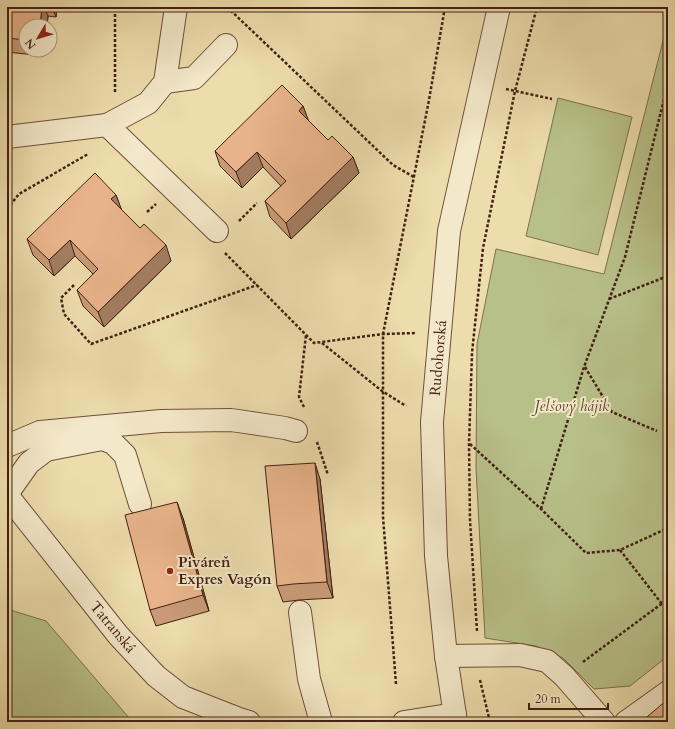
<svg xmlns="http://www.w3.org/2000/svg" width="675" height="729" font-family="Cardo,serif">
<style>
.green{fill:#b8c089;stroke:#7d704e}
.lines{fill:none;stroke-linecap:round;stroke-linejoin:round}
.minor-casing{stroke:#6d4f39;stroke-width:24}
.path{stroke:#422013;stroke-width:2.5;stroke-dasharray:3 2;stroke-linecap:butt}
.minor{stroke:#f3e8c9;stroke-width:22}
.wall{fill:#c89a77;stroke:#422013}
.shaded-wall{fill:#a27d61;stroke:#422013}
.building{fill:#e8b38a;stroke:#422013}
.poi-dot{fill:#8f2418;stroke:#f3e8c9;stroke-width:1.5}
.labels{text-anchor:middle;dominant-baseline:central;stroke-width:4;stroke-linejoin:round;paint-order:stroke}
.street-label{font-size:15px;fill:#422013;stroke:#f3e8c9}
.park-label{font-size:15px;font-style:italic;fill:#604830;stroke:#f3e8c9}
.poi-label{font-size:15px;font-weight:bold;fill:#422013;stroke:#f3e8c9;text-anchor:start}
</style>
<rect width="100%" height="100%" fill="#eddcac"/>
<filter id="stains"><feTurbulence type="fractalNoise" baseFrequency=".005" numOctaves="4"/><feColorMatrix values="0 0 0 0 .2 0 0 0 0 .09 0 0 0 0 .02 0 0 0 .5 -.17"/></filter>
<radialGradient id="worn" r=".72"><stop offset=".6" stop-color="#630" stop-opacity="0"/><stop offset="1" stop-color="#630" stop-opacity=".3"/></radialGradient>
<g class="green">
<path d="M668 21V656L630 686 594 689 563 658 536 646 485 638 476 468 477 344 496 249 604 274Z"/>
<path d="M558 98 632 117 598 255 526 236Z"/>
<path d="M7 609 46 621 130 719 135 722H7Z"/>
</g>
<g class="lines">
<defs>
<g id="minor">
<path d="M165 82 194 78 226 45"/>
<path d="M107 125 148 103 165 82 176 7"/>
<path d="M7 137 107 125 217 231"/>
<path d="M7 446 40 432 161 421 231 420 285 428 296 431"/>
<path d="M7 494 29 463 46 450 102 439 113 443 125 455 140 504"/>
<path d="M7 495 118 635 156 676 183 697 239 719 249 722"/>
<path d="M300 612 309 679 321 722"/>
<path d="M446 656 520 655 547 661 564 676 604 722"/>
<path d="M404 722 455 714"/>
<path d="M456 722 446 656 436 556 432 422 449 231 499 7"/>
<path d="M626 722 668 692"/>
</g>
</defs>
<use href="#minor" class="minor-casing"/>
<g class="path">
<path d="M227 7 393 165 414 177"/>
<path d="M506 89 552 99"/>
<path d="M115 92V7"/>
<path d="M7 209 19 194 88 154"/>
<path d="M147 212 156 204"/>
<path d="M239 221 257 203"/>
<path d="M225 253 314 343 383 334 416 333"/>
<path d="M74 285 61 298 64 314 91 344 257 285"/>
<path d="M609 299 668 276"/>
<path d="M322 343 382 391 406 406"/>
<path d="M585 367 612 412 657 431"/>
<path d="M304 407 299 397 306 335"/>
<path d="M317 442 328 475"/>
<path d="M470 444 541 509 586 553 620 550 668 528"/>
<path d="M541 509 584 367 625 257 668 83"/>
<path d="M620 550 662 604 668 608"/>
<path d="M477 631 470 520 469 444 472 353 483 248 515 91 537 7"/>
<path d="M583 662 668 599"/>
<path d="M480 680 490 722"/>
<path d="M396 684 383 517V334L429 100 445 7"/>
</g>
<use href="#minor" class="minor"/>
</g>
<g class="wall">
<path d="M7 7H57L56 17 48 16 47 26H26V50H45L44 56 7 52Z"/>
<path d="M303 106 308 120 328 140 353 157 359 173 291 239 270 217 265 201 281 186 263 167 242 188 220 166 215 151Z"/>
<path d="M116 195 121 209 171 261 104 327 83 306 77 290 93 274 75 256 54 276 33 255 27 239Z"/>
<path d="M320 479 333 598 299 600 283 602 277 586Z"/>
<path d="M183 518 209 611 156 626 150 610Z"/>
</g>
<g class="shaded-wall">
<path d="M42 7H44L48 16 47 26H40Z"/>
<path d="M52 7H57L56 17Z"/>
<path d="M42 50H45L44 56Z"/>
<path d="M303 106 309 122 299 111Z"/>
<path d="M257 152 263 167 242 188 236 172Z"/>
<path d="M353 157 359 173 291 239 286 223Z"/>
<path d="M116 195 122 211 111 199Z"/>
<path d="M70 240 75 256 54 276 49 260Z"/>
<path d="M166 245 171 261 104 327 98 312Z"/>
<path d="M315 463 320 479 333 598 327 582Z"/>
<path d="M177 502 183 518 209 611 203 595Z"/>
</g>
<g class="building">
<path d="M7 7H42L40 26H26V40L7 38Z"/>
<path d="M282 85 303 106 299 111 328 140 332 136 353 157 286 223 265 201 286 181 257 152 236 172 215 151Z"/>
<path d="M95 173 116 195 111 199 140 228 144 224 166 245 98 312 77 290 98 269 70 240 49 260 27 239Z"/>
<path d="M315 463 327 582 293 584 277 586 265 466Z"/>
<path d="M177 502 203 595 150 610 125 515Z"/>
<path d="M668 699V722H641Z"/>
</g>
<circle class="poi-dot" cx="170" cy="571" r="4"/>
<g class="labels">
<g class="street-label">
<text transform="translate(438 358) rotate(-85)">Rudohorská</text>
<text transform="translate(113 627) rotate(50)">Tatranská</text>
</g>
<g class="park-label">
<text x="572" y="406">Jelšový hájik</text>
</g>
<g class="poi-label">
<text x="178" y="562">Piváreň<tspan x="178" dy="17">Expres Vagón</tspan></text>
</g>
</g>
<rect width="675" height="729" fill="none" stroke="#eddcac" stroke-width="24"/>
<rect x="8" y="8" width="659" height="713" fill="none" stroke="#422013" stroke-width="2"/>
<rect x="12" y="12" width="651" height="705" fill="none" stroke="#422013"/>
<g transform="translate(38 38) rotate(232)"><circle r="19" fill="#f3e8c9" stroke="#ac9880"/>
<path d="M0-3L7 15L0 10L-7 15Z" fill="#8f2418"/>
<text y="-6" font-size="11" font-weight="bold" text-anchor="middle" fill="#422013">N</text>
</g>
<path d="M529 703v6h79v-6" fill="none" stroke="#422013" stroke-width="2"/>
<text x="535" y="703" font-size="12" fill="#422013" stroke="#f3e8c9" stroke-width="3" paint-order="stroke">20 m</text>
<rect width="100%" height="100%" filter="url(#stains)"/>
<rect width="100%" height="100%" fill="url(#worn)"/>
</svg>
